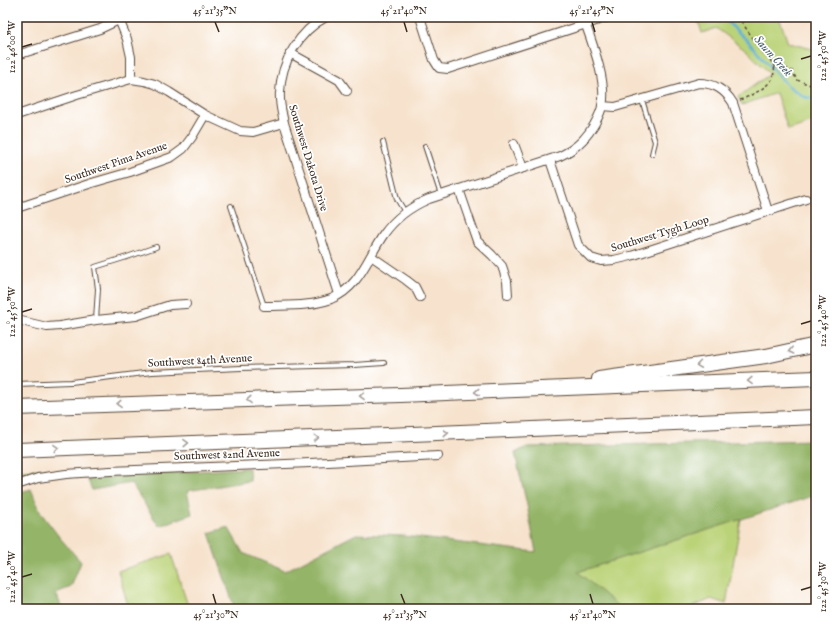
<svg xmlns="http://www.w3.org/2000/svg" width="833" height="626" font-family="'IM FELL English',serif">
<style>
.green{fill:#bbd378;stroke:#7b7e4b}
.forest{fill:#94b568;stroke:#687043}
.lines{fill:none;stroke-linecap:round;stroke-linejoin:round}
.stream{stroke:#5db0d9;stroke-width:2.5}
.service-casing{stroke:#574638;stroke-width:6}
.minor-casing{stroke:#574638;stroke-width:10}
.motorway-casing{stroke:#574638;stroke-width:16}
.path{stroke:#574638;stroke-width:1.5;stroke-dasharray:3 3;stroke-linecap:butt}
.service{stroke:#fff;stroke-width:4}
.minor{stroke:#fff;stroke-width:8}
.motorway{stroke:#fff;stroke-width:14}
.oneway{stroke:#a79f9a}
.ticks{fill:none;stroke:#3b2a1e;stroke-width:1.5}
.labels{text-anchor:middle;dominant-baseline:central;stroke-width:3.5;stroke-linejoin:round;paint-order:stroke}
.street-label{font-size:11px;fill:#3b2a1e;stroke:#fff}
.water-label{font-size:12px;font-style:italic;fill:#496069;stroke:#fff}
.neatline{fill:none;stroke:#3b2a1e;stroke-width:1.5}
.ticks-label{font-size:10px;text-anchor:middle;fill:#3b2a1e}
</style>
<rect width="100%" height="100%" fill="#fff"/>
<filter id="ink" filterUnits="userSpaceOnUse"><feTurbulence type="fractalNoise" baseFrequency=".025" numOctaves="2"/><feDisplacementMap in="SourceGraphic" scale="8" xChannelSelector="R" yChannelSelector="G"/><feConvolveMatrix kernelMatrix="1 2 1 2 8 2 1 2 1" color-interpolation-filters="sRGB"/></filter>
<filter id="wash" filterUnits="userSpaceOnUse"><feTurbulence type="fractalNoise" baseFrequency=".012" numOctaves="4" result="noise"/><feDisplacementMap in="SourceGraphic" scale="16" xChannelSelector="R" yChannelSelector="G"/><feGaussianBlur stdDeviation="0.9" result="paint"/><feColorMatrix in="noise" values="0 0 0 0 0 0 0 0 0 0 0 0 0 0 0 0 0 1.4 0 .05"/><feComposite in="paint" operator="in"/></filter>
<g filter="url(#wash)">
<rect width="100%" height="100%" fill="#f7e3cd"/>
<g class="green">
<path d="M697 17H779L788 43 816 50V121L788 130 776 93 742 105 738 97 770 74 745 49 716 28 702 33Z"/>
<path d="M741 519 726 604 711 599 688 609H621L577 572Z"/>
<path d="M171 554 189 609H129L118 571Z"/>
</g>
<g class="forest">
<path d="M816 440V495L578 572 621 609H461L460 608 235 609 209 533 228 527 243 553 285 571 356 534 404 536 536 552 527 505 515 453 527 447Z"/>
<path d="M249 468 250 481 187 491 192 514 159 526 131 483 92 490 87 478Z"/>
<path d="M47 469 17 479V470Z"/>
<path d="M31 489 41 513 60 538 81 562 71 587 56 593 62 609H17V493Z"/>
</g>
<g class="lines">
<path class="stream" d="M722 17 749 42 787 85 804 97 816 99"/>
</g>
</g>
<g filter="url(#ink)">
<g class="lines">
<defs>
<g id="service">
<path d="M642 100 655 142 652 154"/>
<path d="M383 142 397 199 405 212"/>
<path d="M425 146 441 195"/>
<path d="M231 206 264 306"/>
<path d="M96 320 98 289 95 267 127 257 156 247"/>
<path d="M17 384 71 382 152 372 241 368 354 365 384 363"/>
</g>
<g id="minor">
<path d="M118 17 127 39 131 57V79"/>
<path d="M326 17C299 31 281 62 280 92 279 103 282 113 284 123L339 294"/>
<path d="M420 17 434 60 439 68 448 69 608 17"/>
<path d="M290 53 339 80 347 91"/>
<path d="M17 55 100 29 119 20 137 17"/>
<path d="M602 106 615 107 699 83C715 83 725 90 733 103L768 211"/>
<path d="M17 115 77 95 131 79 144 81 155 84 169 92 205 115 240 131 253 132 284 123"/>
<path d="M514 144 523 168"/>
<path d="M550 160 578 245 591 258 601 261 614 260 631 256 806 199"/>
<path d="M459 189 471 224 477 241 492 255 502 266 507 281 508 295"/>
<path d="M17 208 92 183 130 172 172 157 183 149 192 137 205 115"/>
<path d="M371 256 406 280 415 287 420 297"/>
<path d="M264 306C286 305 310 307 331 299 360 287 367 258 384 234 396 217 410 207 429 199L560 156C564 154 568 152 571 150 580 144 588 135 594 125 597 119 601 113 602 106 608 82 591 40 583 17"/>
<path d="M17 320 47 327 60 326 96 320 136 316 170 305 186 304"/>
<path d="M17 485 38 478 66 474 110 471 310 463 438 456"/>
</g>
<g id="motorway">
<path d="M599 379 766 356 816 345"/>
<path d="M17 408 302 398 401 395 516 390 816 378"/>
<path d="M17 450C283 440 550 428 816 417"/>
</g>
</defs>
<use href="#service" class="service-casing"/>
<use href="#minor" class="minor-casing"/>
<use href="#motorway" class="motorway-casing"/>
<g class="path">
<path d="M738 17 762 51 775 66 783 67 792 71 797 80 816 87"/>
<path d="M740 100C750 96 767 88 772 79 774 75 774 70 775 66"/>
</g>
<use href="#service" class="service"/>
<use href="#minor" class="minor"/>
<use href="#motorway" class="motorway"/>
</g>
<defs><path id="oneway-chevron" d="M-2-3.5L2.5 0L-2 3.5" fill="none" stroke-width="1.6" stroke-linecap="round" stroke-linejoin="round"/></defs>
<g class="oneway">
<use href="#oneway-chevron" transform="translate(791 351) rotate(167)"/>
<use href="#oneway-chevron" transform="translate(699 365) rotate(172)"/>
<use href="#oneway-chevron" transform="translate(750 381) rotate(178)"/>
<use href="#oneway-chevron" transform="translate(477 392) rotate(177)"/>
<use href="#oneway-chevron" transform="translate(362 396) rotate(179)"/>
<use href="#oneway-chevron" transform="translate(249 400) rotate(178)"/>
<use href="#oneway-chevron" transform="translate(119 404) rotate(178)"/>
<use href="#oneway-chevron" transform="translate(446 433) rotate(-3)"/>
<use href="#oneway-chevron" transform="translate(316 438) rotate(-2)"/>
<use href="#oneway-chevron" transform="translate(186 443) rotate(-2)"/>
<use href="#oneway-chevron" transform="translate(56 448) rotate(-2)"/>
</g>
</g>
<path class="ticks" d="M215 22 219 32M404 22 407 32M592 22 595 32M22 47 32 44M801 59 811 56M22 312 32 309M801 324 811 321M22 577 32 574M801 590 811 587M213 594 216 604M401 594 405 604M590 594 593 604"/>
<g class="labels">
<g class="street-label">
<text transform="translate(308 158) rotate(73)">Southwest Dakota Drive</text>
<text transform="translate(116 163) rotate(-19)">Southwest Pima Avenue</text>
<text transform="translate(660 234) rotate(-17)">Southwest Tygh Loop</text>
<text transform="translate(200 361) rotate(-3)">Southwest 84th Avenue</text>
<text transform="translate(227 455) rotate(-2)">Southwest 82nd Avenue</text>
</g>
<g class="water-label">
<text transform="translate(773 56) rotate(48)">Saum Creek</text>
</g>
</g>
<rect width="833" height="626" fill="none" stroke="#fff" stroke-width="44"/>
<rect x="22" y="22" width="789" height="582" class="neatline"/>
<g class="ticks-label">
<text x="215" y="14">45°21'35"N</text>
<text x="404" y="14">45°21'40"N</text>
<text x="592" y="14">45°21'45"N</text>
<text transform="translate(11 47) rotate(-90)" y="4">122°46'00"W</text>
<text transform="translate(822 56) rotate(-90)" y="4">122°45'50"W</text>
<text transform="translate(11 312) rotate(-90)" y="4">122°45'50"W</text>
<text transform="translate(822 321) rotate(-90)" y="4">122°45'40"W</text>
<text transform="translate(11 577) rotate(-90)" y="4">122°45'40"W</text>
<text transform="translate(822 587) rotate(-90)" y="4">122°45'30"W</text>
<text x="216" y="618">45°21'30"N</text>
<text x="405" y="618">45°21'35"N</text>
<text x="593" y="618">45°21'40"N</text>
</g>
</svg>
